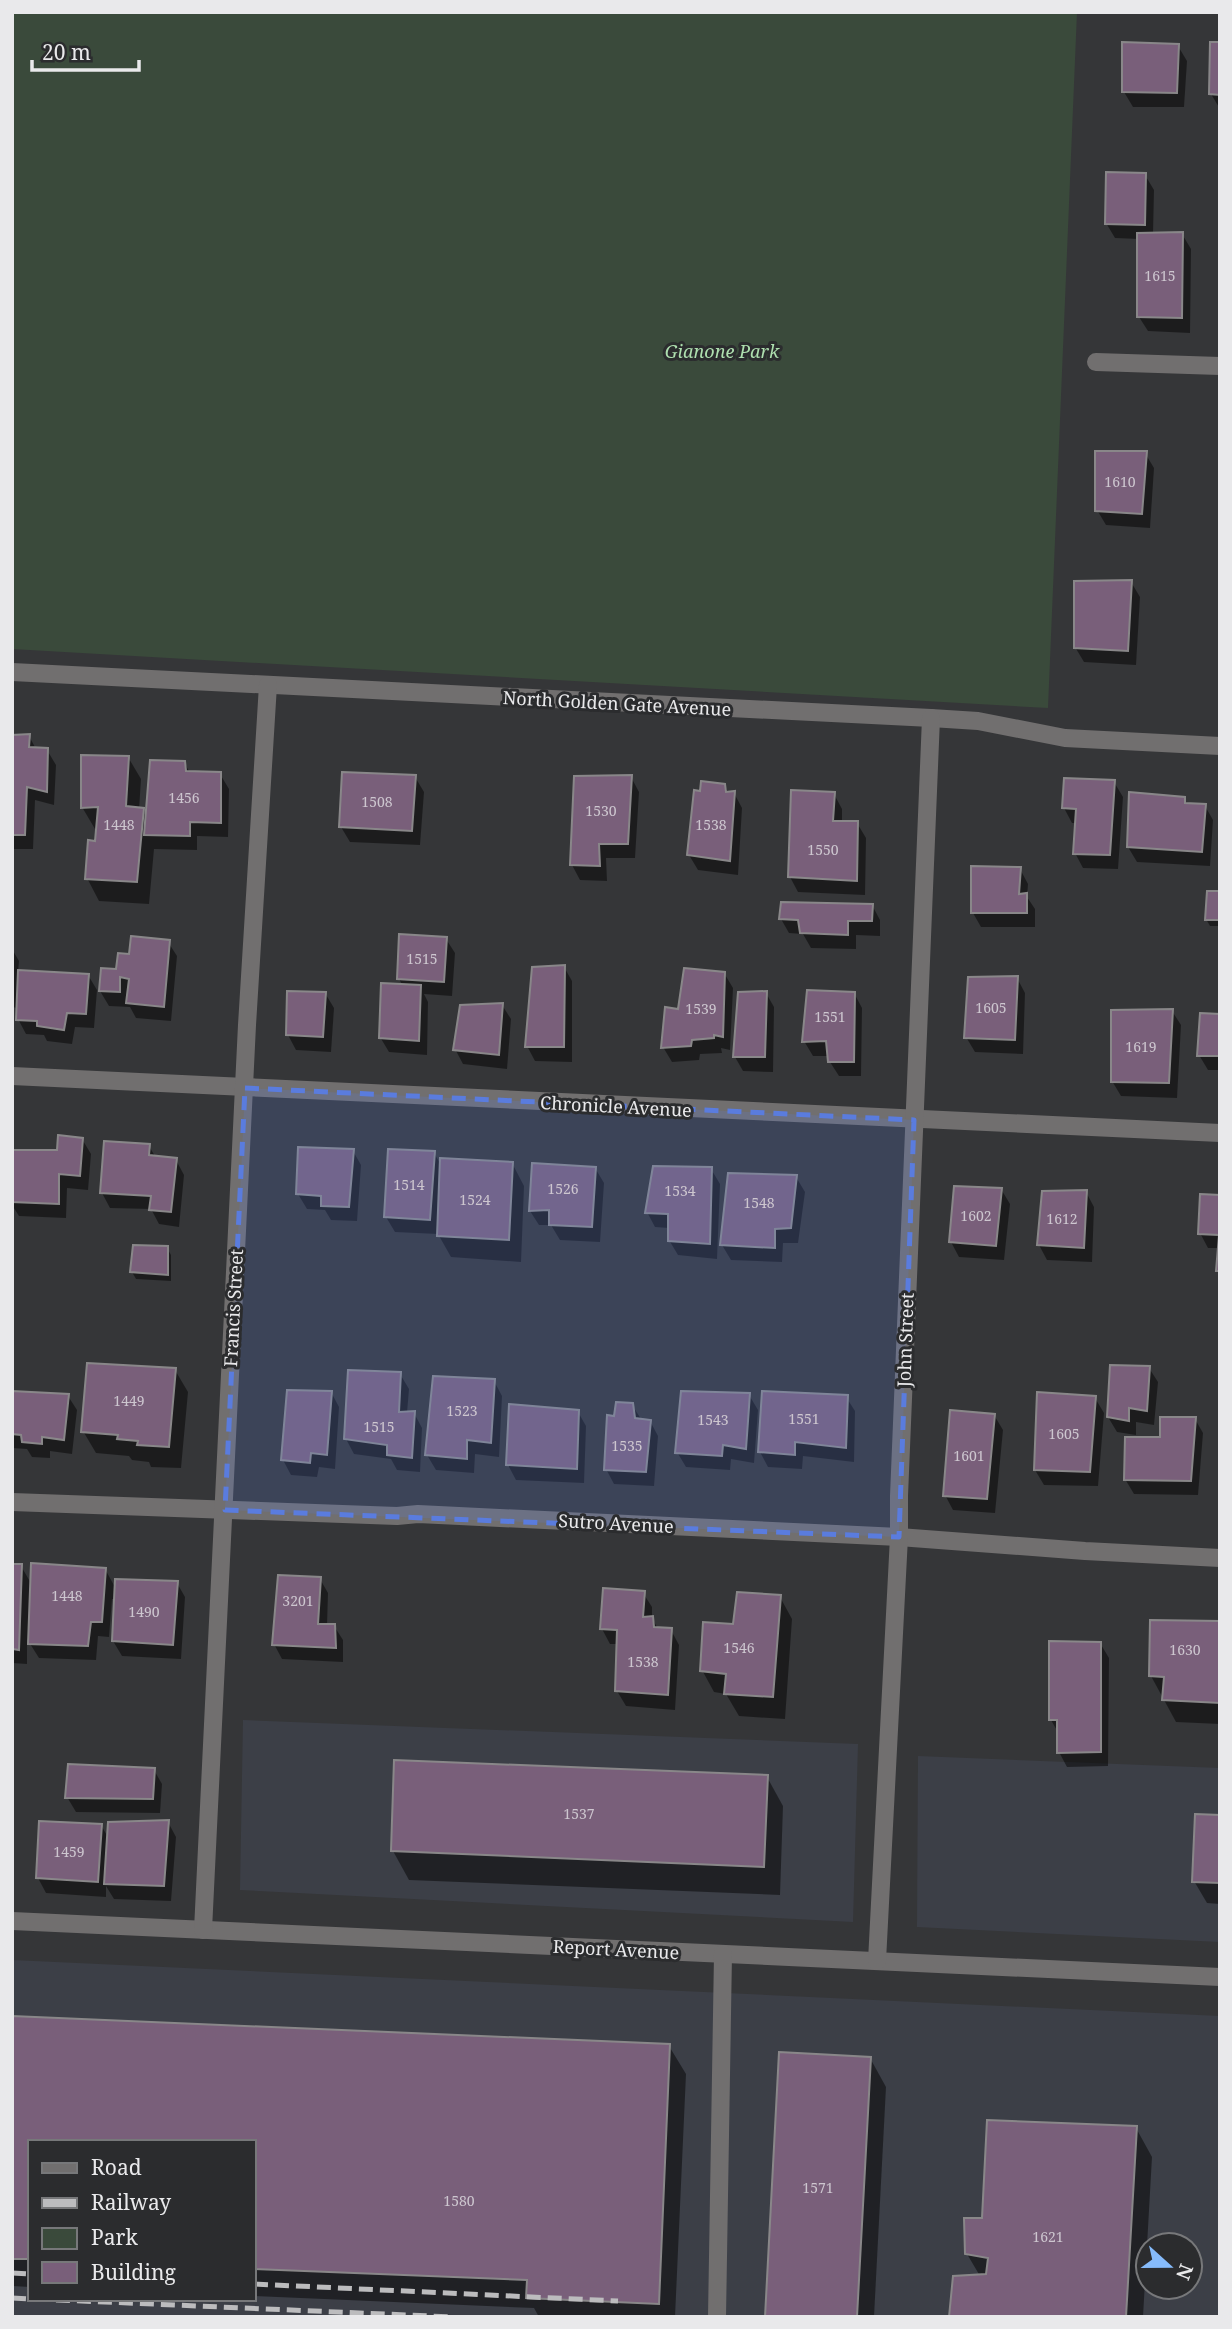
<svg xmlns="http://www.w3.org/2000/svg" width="1232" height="2329" font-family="'Noto Serif',serif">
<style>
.built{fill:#3c3f47;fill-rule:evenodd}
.green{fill:#3a4a3b}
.shadow{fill:#0007}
.building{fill:#795f7a;stroke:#898789;stroke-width:2}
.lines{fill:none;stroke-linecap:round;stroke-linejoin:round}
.minor{stroke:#716f6f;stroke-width:18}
.rail{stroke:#bcbcbe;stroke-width:5;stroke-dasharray:14 7;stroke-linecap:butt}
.marked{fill:#5a7cde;fill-opacity:0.2;stroke:#5a7cde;stroke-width:5;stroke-dasharray:14 9;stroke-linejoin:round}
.labels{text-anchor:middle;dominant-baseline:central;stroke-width:6;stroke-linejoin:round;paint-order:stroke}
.number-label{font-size:14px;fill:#cdc6cf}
.park-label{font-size:18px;font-style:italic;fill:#aedfaf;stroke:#2b2c2e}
.street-label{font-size:18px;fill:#e9e9eb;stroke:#2b2c2e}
</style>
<rect width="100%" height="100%" fill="#353638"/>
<g class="built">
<path d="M243 1720 858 1744 853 1922 240 1890Z"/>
<path d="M918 1756 1220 1768V1942L917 1927Z"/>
<path d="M12 1960 1220 2016V2317H12ZM30 2142H254V2299H30ZM1148 2245H1190V2287H1148Z"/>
</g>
<path class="green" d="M12 12H1077L1048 708 12 649Z"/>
<g class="shadow">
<path d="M1220 44V109L1211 94Z"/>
<path d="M1178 46 1187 61 1184 107H1133L1124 92Z"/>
<path d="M1145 175 1154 190 1153 234H1182L1191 249 1190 333 1148 331 1139 317V239L1115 238 1106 223Z"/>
<path d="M1145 453 1154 468 1150 528 1106 525 1097 510Z"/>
<path d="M1131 582 1140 597 1136 665 1084 662 1075 647Z"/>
<path d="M29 736 36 749 47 750 56 765 54 805 35 800 33 849H12V737Z"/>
<path d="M128 757 141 779 139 810H142L147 818 184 762 190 773 220 774 229 789 228 837 197 836V850L154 849 149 904 99 901 87 878 96 843 98 829H95L82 807Z"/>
<path d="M415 777 424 792 420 845 350 842 341 827Z"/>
<path d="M631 777 639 792 635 858H606L607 881 580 880 572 865Z"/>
<path d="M1114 782 1123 797 1118 869 1083 868 1075 853 1077 823H1072L1064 808Z"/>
<path d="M724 785 729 794 734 793 742 808 738 875 698 870 689 855 702 792Z"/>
<path d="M834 794 842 809V823H857L866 838 865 895 798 892 790 877Z"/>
<path d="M1184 799 1188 805 1205 806 1213 820 1210 866 1137 862 1128 847Z"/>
<path d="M1020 869 1028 884 1027 897 1035 909V927H981L973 913Z"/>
<path d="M1220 892V926H1210L1206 919Z"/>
<path d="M872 905 880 920V936L856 935V949L811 948 803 934 789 933 781 919Z"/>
<path d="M446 939 455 953 452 996 424 994 428 1002 427 1055 389 1052 380 1037 403 986 399 979Z"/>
<path d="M168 942 177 956 171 1021 136 1018 130 1007 109 1006 100 991 130 956Z"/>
<path d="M12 949 19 961 18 972 88 975 97 990 94 1028 75 1027 72 1044 47 1041 44 1035 26 1034 18 1019V1008L12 1007Z"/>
<path d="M564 967 572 981V1062L535 1061 527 1046Z"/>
<path d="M724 973 733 988 730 1050 721 1048 722 1053 700 1054 699 1060 672 1062 663 1047 680 1010Z"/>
<path d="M1017 978 1025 993 1023 1054 975 1052 966 1037Z"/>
<path d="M325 993 334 1008 331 1052 296 1050 288 1035Z"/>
<path d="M766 993 774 1007 773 1072 743 1071 735 1057Z"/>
<path d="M854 993 862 1008 861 1076H839L830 1062 829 1056H813L804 1041Z"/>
<path d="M502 1005 511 1019 507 1069 463 1064 455 1049Z"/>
<path d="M1172 1011 1181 1025 1177 1098 1121 1096 1112 1081Z"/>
<path d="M1220 1015V1070H1208L1199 1055Z"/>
<path d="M82 1139 91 1154 88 1190 67 1188 66 1218 19 1216 12 1205 15 1152H58Z"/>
<path d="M149 1146 156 1158 176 1160 184 1175 179 1227 159 1224 151 1209 110 1208 102 1193Z"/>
<path d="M353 1151 361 1165 357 1221 331 1220 325 1210 307 1209 298 1194Z"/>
<path d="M434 1153 441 1165 512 1163 524 1186 521 1262 451 1257 438 1234 395 1232 386 1217Z"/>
<path d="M595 1168 604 1183 600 1242 560 1240 551 1225H539L530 1211Z"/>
<path d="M711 1169 720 1184 717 1259 678 1255 669 1240V1228L655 1227 647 1212Z"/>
<path d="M796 1177 805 1192 798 1243H783L782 1262 731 1260 722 1245Z"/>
<path d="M1001 1189 1010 1204 1004 1260 959 1257 951 1242Z"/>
<path d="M1086 1192 1094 1207 1092 1262 1047 1260 1039 1245Z"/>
<path d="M1220 1197V1274L1218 1271 1220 1248H1208L1200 1233Z"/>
<path d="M167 1248 171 1255V1281L136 1279 132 1272Z"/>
<path d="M1149 1368 1158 1382 1154 1425 1136 1422V1435L1117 1432 1108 1417Z"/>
<path d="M175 1370 188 1392 181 1468 151 1467 149 1462 132 1460 129 1456 96 1453 83 1431Z"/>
<path d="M400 1374 409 1389 407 1413H414L422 1428 420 1472 397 1470 391 1459 354 1454 346 1439Z"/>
<path d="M494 1381 502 1396 499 1457 475 1454 474 1473 436 1470 427 1455Z"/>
<path d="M12 1392 68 1396 77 1410 72 1454 50 1451V1458L32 1457 27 1449 12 1448Z"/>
<path d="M331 1392 339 1407 335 1469 319 1467 317 1477 291 1475 283 1460Z"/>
<path d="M749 1395 758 1410 754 1463 731 1459 730 1470 686 1467 677 1452Z"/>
<path d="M846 1397 855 1411 854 1462 803 1456 802 1469 768 1467 760 1452Z"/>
<path d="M1095 1398 1104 1413 1098 1486 1044 1485 1035 1470Z"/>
<path d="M632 1405 641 1419 650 1421 658 1436 654 1486 614 1484 606 1469 616 1418Z"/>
<path d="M578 1412 586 1426 584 1483 516 1480 508 1465Z"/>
<path d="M994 1415 1003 1430 995 1513 953 1510 945 1495Z"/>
<path d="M1195 1419 1203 1433 1198 1495 1134 1494 1125 1479 1162 1439Z"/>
<path d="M12 1565 21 1566 32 1585 105 1569 116 1589 177 1583 185 1597 181 1659 122 1656 113 1641 115 1599H112L109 1637 98 1636 96 1660 39 1658 27 1639V1664L12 1663Z"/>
<path d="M320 1579 328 1593 327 1626H334L343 1640V1662L282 1659 274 1644Z"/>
<path d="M643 1593 652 1607V1618L658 1629 671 1630 679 1645 675 1710 626 1706 617 1691 619 1644H610L602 1629Z"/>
<path d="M780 1597 792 1619 785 1719 739 1716 726 1694 714 1692 702 1670 734 1626Z"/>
<path d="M1220 1623V1724L1176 1722 1151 1676Z"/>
<path d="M1100 1643 1109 1658 1108 1766 1067 1767 1059 1752V1734L1051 1720Z"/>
<path d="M154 1770 162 1784 160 1813 76 1812 67 1797Z"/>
<path d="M767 1777 783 1806 780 1895 409 1880 393 1851Z"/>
<path d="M1220 1817V1904L1207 1903 1194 1881Z"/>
<path d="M168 1822 176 1837 171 1901 114 1899 106 1886V1897L46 1893 38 1878 101 1825 109 1839Z"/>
<path d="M12 2017 669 2046 686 2074 675 2317H539L534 2308 254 2296V2142H30V2287L12 2286Z"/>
<path d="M870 2058 886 2087 874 2317H766Z"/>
<path d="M1136 2128 1152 2157 1143 2317H951L980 2276 967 2254 984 2219Z"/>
</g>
<g class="building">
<path d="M1122 42 1179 44 1177 93 1122 92Z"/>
<path d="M1210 42H1220V95L1209 94Z"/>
<path d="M1106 172 1146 173 1145 225 1105 224Z"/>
<path d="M1183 232 1182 318 1137 317V233Z"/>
<path d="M1095 451H1147L1142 514 1095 511Z"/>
<path d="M1132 580 1128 651 1074 648V581Z"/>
<path d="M30 734 29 747 48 748 47 792 27 787 25 835H12V735Z"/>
<path d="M81 755 129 756 126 806 144 808 137 882 85 879 88 840 95 841 98 807 81 808Z"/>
<path d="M150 760 185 761 186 771 221 772V823L190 822V836L144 835Z"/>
<path d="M342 772 416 775 412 831 339 827Z"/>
<path d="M632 775 628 844H599L600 866 570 865 574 776Z"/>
<path d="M1064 778 1115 780 1110 855 1073 854 1076 809 1062 808Z"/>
<path d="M701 781 725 784 726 792 735 791 730 861 687 855 694 790 700 791Z"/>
<path d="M791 790 835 792 833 821H858L857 881 788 877Z"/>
<path d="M1129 792 1185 797V803L1206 804 1202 852 1127 847Z"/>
<path d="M971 866 1021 867 1019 894 1027 893V913H971Z"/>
<path d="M1207 891H1220V920H1205Z"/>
<path d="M781 902 873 904 872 921H848V935L800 933 798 920 779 919Z"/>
<path d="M399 934 447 937 444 982 397 979Z"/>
<path d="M131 936 170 940 164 1007 126 1003 129 979 120 977V992L99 991 101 968 116 969 118 953 129 954Z"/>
<path d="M565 965 564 1047H525L532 967Z"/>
<path d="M684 968 725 972 723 1037 714 1035V1038L692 1040 691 1046 661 1048 665 1007 678 1009Z"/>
<path d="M18 970 89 974 86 1014 67 1013 64 1030 37 1026V1021L16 1020Z"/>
<path d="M1018 976 1015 1040 964 1038 968 977Z"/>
<path d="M381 983 421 985 419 1041 379 1038Z"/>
<path d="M807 990 855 992 854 1062H828L826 1041 802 1042Z"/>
<path d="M287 991 326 992 323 1037 286 1035Z"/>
<path d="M767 991 765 1057H733L738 992Z"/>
<path d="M503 1003 499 1055 453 1050 460 1005Z"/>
<path d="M1173 1009 1169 1083 1111 1082V1010Z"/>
<path d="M1200 1013 1220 1014V1056H1197Z"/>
<path d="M58 1135 83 1138 80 1176 59 1174V1204L12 1202 13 1150H57Z"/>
<path d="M104 1141 150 1144 149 1155 177 1158 171 1212 149 1210 151 1196 100 1193Z"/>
<path d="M298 1147 354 1149 349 1207 321 1206V1196L296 1194Z"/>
<path d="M388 1149 435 1151 430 1220 384 1217Z"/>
<path d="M440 1158 513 1162 509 1240 437 1236Z"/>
<path d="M532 1163 596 1167 592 1227 549 1225V1210L529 1211Z"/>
<path d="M653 1166 712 1167 710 1244 668 1241V1214L645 1213Z"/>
<path d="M728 1173 797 1175 791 1228 775 1229V1248L720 1245Z"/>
<path d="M954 1186 1002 1188 996 1246 949 1242Z"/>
<path d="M1087 1190 1084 1248 1037 1245 1042 1191Z"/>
<path d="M1200 1194 1220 1195V1271H1216L1219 1235 1198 1234Z"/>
<path d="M133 1245 168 1246V1275L130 1272Z"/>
<path d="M87 1363 176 1368 169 1447 137 1445 138 1441 117 1439 118 1435 81 1432Z"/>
<path d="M1110 1365 1150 1366 1147 1411 1129 1408V1421L1107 1417Z"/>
<path d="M348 1370 401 1372 399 1412 415 1411 412 1458 387 1455V1445L344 1439Z"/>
<path d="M433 1376 495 1379 491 1443 467 1440V1459L425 1455Z"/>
<path d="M287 1390 332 1391 327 1455 311 1453 310 1463 281 1460Z"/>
<path d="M12 1391 69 1394 64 1440 42 1437V1444L22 1442 21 1435 12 1434Z"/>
<path d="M681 1391 750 1393 746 1449 723 1445 722 1456 675 1453Z"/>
<path d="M762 1391 848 1395 846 1448 795 1442V1455L758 1452Z"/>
<path d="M1037 1392 1096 1396 1090 1472 1034 1470Z"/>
<path d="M616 1402 633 1403 635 1418 651 1420 646 1472 604 1470 607 1415 614 1416Z"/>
<path d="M509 1404 579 1410 577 1469 506 1465Z"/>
<path d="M950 1410 995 1414 987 1499 943 1496Z"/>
<path d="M1160 1417H1196L1191 1481 1124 1480 1125 1437H1160Z"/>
<path d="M31 1563 106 1568 102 1622H91L88 1646 28 1644Z"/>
<path d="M12 1564H22L19 1650 12 1649Z"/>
<path d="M278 1575 321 1577 318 1624H335L336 1648 272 1645Z"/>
<path d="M115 1579 178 1581 173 1645 112 1641Z"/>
<path d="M603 1588 645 1591 643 1617 653 1616 654 1627 672 1628 668 1695 615 1691 617 1630 600 1629Z"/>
<path d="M737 1592 781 1595 773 1697 724 1694 726 1674 700 1671 703 1622 733 1624Z"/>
<path d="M1150 1620 1220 1621V1703L1162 1700 1164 1677 1149 1676Z"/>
<path d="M1049 1641 1101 1642V1752L1057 1753V1720H1049Z"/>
<path d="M394 1760 768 1775 764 1867 391 1851Z"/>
<path d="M68 1764 155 1768 153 1799 65 1798Z"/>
<path d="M1195 1814 1220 1815V1883L1192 1882Z"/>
<path d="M169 1820 164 1886 104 1884 108 1822Z"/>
<path d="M39 1821 102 1824 98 1882 36 1878Z"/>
<path d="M12 2016 670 2044 659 2304 526 2298 527 2280 254 2269V2142H30V2259H12Z"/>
<path d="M779 2052 871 2057 857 2317H765Z"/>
<path d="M987 2120 1137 2126 1126 2317H949L953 2276 986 2274 988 2258 965 2254 964 2218H982Z"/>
</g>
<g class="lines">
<g class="minor">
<path d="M1096 362 1220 366"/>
<path d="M12 672 931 718 978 721 1065 738 1220 746"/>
<path d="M12 1076 1220 1133"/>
<path d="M12 1502 397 1516 418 1514 899 1537 1085 1551 1220 1558"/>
<path d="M12 1921 1220 1977"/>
<path d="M203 1930 247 1025 268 685"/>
<path d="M877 1961 899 1537V1496L931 718"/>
<path d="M717 2317 723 1954"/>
</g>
<g class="rail">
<path d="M12 2273 30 2274"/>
<path d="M254 2284 618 2301"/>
<path d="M12 2298 30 2299"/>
<path d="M35 2299 453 2317"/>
</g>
</g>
<path class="marked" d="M245 1088 914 1120 899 1537 225 1510Z"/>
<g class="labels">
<g class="number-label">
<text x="1160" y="275">1615</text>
<text x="1120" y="481">1610</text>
<text x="184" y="797">1456</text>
<text x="377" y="801">1508</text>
<text x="601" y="810">1530</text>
<text x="119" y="824">1448</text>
<text x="711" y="824">1538</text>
<text x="823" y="849">1550</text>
<text x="422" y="958">1515</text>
<text x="991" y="1007">1605</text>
<text x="701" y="1008">1539</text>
<text x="830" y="1016">1551</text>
<text x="1141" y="1046">1619</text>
<text x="409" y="1184">1514</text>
<text x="563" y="1188">1526</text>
<text x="680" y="1190">1534</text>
<text x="475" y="1199">1524</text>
<text x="759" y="1202">1548</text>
<text x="976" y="1215">1602</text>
<text x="1062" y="1218">1612</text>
<text x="129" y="1400">1449</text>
<text x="462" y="1410">1523</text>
<text x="804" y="1418">1551</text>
<text x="713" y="1419">1543</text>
<text x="379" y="1426">1515</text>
<text x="1064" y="1433">1605</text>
<text x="627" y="1445">1535</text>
<text x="969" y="1455">1601</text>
<text x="67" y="1595">1448</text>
<text x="298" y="1600">3201</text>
<text x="144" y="1611">1490</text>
<text x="739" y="1647">1546</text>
<text x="1185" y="1649">1630</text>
<text x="643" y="1661">1538</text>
<text x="579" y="1813">1537</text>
<text x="69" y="1851">1459</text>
<text x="818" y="2187">1571</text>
<text x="459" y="2200">1580</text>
<text x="1048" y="2236">1621</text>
</g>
<g class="park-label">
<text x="722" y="351">Gianone Park</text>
</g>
<g class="street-label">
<text transform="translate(617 703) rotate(3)">North Golden Gate Avenue</text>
<text transform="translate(616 1106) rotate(3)">Chronicle Avenue</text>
<text transform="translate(233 1308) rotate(-87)">Francis Street</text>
<text transform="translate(905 1340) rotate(-88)">John Street</text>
<text transform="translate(616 1523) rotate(3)">Sutro Avenue</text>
<text transform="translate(616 1949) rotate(3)">Report Avenue</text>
</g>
</g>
<rect width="1232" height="2329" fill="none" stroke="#e9e9eb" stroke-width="28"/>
<rect x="28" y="2140" width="228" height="161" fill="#2b2c2e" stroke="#77787a" stroke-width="2"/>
<rect x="42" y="2163" width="35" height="10" fill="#716f6f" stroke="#77787a" stroke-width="2"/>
<text x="91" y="2175" font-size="21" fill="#e9e9eb">Road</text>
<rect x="42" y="2198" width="35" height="10" fill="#bcbcbe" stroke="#77787a" stroke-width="2"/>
<text x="91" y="2210" font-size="21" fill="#e9e9eb">Railway</text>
<rect x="42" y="2228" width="35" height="21" fill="#3a4a3b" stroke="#77787a" stroke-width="2"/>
<text x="91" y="2245" font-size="21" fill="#e9e9eb">Park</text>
<rect x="42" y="2262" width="35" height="21" fill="#795f7a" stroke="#77787a" stroke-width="2"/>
<text x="91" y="2280" font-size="21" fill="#e9e9eb">Building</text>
<g transform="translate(1169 2266) rotate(111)"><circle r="33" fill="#2b2c2e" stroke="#77787a" stroke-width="2"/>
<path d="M0-5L12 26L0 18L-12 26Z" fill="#86bbfb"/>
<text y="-10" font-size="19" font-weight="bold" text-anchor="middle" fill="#e9e9eb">N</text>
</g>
<path d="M32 60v10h107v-10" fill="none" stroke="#e9e9eb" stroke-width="3.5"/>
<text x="42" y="60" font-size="21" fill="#e9e9eb" stroke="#2b2c2e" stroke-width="5" paint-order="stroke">20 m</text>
</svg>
